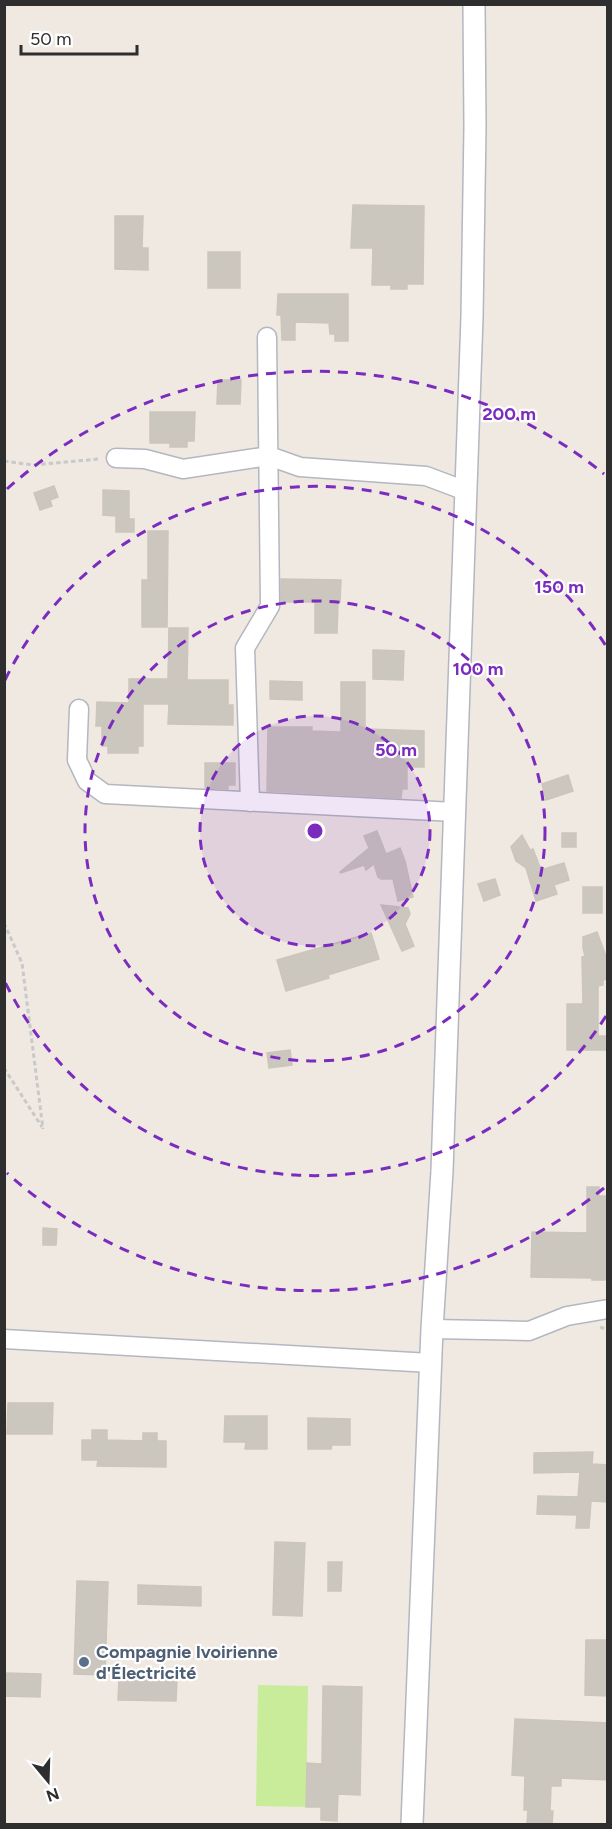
<svg xmlns="http://www.w3.org/2000/svg" width="612" height="1829" font-family="Figtree,sans-serif">
<style>
.pitch{fill:#c9ec9a}
.building{fill:#cbc7bf;stroke:#cbc5ba;stroke-width:1.5}
.lines{fill:none;stroke-linecap:round;stroke-linejoin:round}
.minor-casing{stroke:#b4b7c1;stroke-width:21}
.tertiary-casing{stroke:#b4b7c1;stroke-width:24}
.path{stroke:#c9c9c9;stroke-width:3;stroke-dasharray:4.5 3;stroke-linecap:butt}
.minor{stroke:#fff;stroke-width:18}
.tertiary{stroke:#fff;stroke-width:21}
.ring{fill:none;stroke:#7b2cbf;stroke-width:3;stroke-dasharray:10 8}
.service-dot{fill:#5c6f8a;stroke:#fff;stroke-width:2}
.labels{text-anchor:middle;dominant-baseline:central;stroke-width:4.5;stroke-linejoin:round;paint-order:stroke}
.service-label{font-size:18px;font-weight:bold;fill:#4e5e75;stroke:#fff;text-anchor:start}
.centre{fill:#7b2cbf;stroke:#fff;stroke-width:3}
.ring-label{font-size:18px;text-anchor:middle;font-weight:bold;fill:#7b2cbf;stroke:#fff;stroke-width:4.5;stroke-linejoin:round;paint-order:stroke}
</style>
<rect width="100%" height="100%" fill="#efe9e1"/>
<path class="pitch" d="M258 1685 308 1686 306 1807 256 1806Z"/>
<g class="building">
<path d="M353 205 424 206 423 284H407V289H391V285H372L373 248H351Z"/>
<path d="M115 216H143L142 248H148V270L115 269Z"/>
<rect x="208" y="252" width="32" height="36"/>
<path d="M278 294H348V341H335V334H330L329 323 295 322V340H282L281 315H277Z"/>
<path d="M218 380H241L240 404H217Z"/>
<path d="M150 412H195L194 441H187V447H170V443H150Z"/>
<path d="M54 486 58 497 50 500 52 506 40 510 34 493Z"/>
<path d="M103 490 129 491V519H134V532H116V516L103 515Z"/>
<path d="M148 531H168L167 627H142V580H148Z"/>
<path d="M281 579 341 580 340 602H338L337 633H315V602H281Z"/>
<path d="M169 628H188L187 680H228V705H233V725L168 724 169 704H143V746H138V753H108V746H102V726H96L97 702 129 703V679H168Z"/>
<path d="M373 650 404 651 403 680 373 679Z"/>
<path d="M270 681 302 682V700L270 699Z"/>
<path d="M341 682H365V729L424 731V767H407V789H402L401 798 267 791 268 727H312V731L341 732Z"/>
<path d="M205 763H235V785H228V789L205 788Z"/>
<path d="M568 775 573 791 546 800 542 784Z"/>
<path d="M377 831 386 854 400 848 405 861 413 897 398 901 393 879H381L378 877 374 864 366 870 364 865 341 873 340 872 369 848 364 836Z"/>
<rect x="562" y="833" width="14" height="14"/>
<path d="M522 835 530 850 533 849 541 870 564 863 569 880 554 885 557 894 536 901 526 868 516 861 511 847Z"/>
<path d="M495 879 500 895 484 901 478 884Z"/>
<rect x="583" y="887" width="19" height="26"/>
<path d="M381 905 408 908 410 914 405 924 414 946 402 951Z"/>
<path d="M597 932 608 962V979L603 980V985L598 986V1036H608V1050H567V1004H583L582 957 585 956 583 948V937Z"/>
<path d="M371 933 379 959 328 975 329 978 286 991 277 960Z"/>
<path d="M290 1050 292 1065 269 1068 267 1053Z"/>
<path d="M587 1187H599V1196H608V1270H606L605 1280H592V1278L531 1277 532 1232 587 1233Z"/>
<path d="M43 1228 57 1229 56 1245H43Z"/>
<path d="M8 1403H53L52 1434H7Z"/>
<path d="M225 1416H267V1449H245L246 1442H224Z"/>
<path d="M308 1418 350 1419V1445H332L331 1449H308Z"/>
<path d="M92 1430H107V1440L143 1441V1433H157V1441H166V1467L97 1466 98 1460H82V1440H92Z"/>
<path d="M593 1452 592 1464 608 1465V1502L591 1501 589 1528H576L577 1515 537 1514 538 1496 578 1497 580 1472 534 1473V1453Z"/>
<path d="M275 1542 305 1543 302 1616 273 1615Z"/>
<path d="M328 1562H342L341 1591H328Z"/>
<path d="M77 1581 108 1582 105 1675 74 1674Z"/>
<path d="M138 1585 201 1587V1606L138 1604Z"/>
<path d="M586 1640H608V1696L585 1695Z"/>
<path d="M4 1673 41 1674 40 1697 4 1696Z"/>
<path d="M119 1679 177 1680 176 1701 118 1700Z"/>
<path d="M323 1686 362 1687 360 1795 338 1794 337 1821 321 1820V1807H306L307 1763 322 1764Z"/>
<path d="M515 1719 608 1723V1780L561 1778V1786H551L550 1811H553L552 1824H527L528 1810H524L525 1776 512 1775Z"/>
</g>
<g class="lines">
<defs>
<g id="minor">
<path d="M116 458 145 459 183 469 269 456 300 467 426 476 466 491"/>
<path d="M79 709 77 760 87 781 105 794 455 812"/>
<path d="M250 802 245 648 270 606 267 337"/>
<path d="M432 1329 529 1331 567 1316 608 1309"/>
<path d="M4 1339 431 1363"/>
</g>
<path id="tertiary" d="M412 1824 432 1329 442 1171 472 317 475 127 474 4"/>
</defs>
<use href="#minor" class="minor-casing"/>
<use href="#tertiary" class="tertiary-casing"/>
<g class="path">
<path d="M4 461 33 465 99 459"/>
<path d="M4 923 22 963 43 1129"/>
<path d="M4 1068 42 1127"/>
<path d="M600 1327 608 1330"/>
</g>
<use href="#minor" class="minor"/>
<use href="#tertiary" class="tertiary"/>
</g>
<circle cx="315" cy="831" r="115" fill="#7b2cbf" fill-opacity=".12"/>
<g class="ring">
<circle cx="315" cy="831" r="115"/>
<circle cx="315" cy="831" r="230"/>
<path d="M606 1016A345 345 0 0 1 5 982M5 680A345 345 0 0 1 606 646"/>
<path d="M604 1188A460 460 0 0 1 7 1173M7 489A460 460 0 0 1 604 474"/>
</g>
<circle class="service-dot" cx="84" cy="1662" r="6"/>
<g class="labels">
<g class="service-label">
<text x="96" y="1652">Compagnie Ivoirienne<tspan x="96" dy="21">d'Électricité</tspan></text>
</g>
</g>
<circle cx="315" cy="831" r="9" class="centre"/>
<g class="ring-label">
<text x="509" y="420">200 m</text>
<text x="559" y="593">150 m</text>
<text x="478" y="675">100 m</text>
<text x="396" y="756">50 m</text>
</g>
<rect width="612" height="1829" fill="none" stroke="#2e2e2e" stroke-width="12"/>
<g transform="translate(48 1781) rotate(161)" stroke="#ffffff" stroke-width="4.5" paint-order="stroke">
<path d="M0-4.5L10 22L0 15L-10 22Z" fill="#2e2e2e"/>
<text y="-9" font-size="16" font-weight="bold" text-anchor="middle" fill="#2e2e2e">N</text>
</g>
<path d="M21 45v9h116v-9" fill="none" stroke="#2e2e2e" stroke-width="3"/>
<text x="30" y="45" font-size="18" fill="#2e2e2e" stroke="#ffffff" stroke-width="4.5" paint-order="stroke">50 m</text>
</svg>
